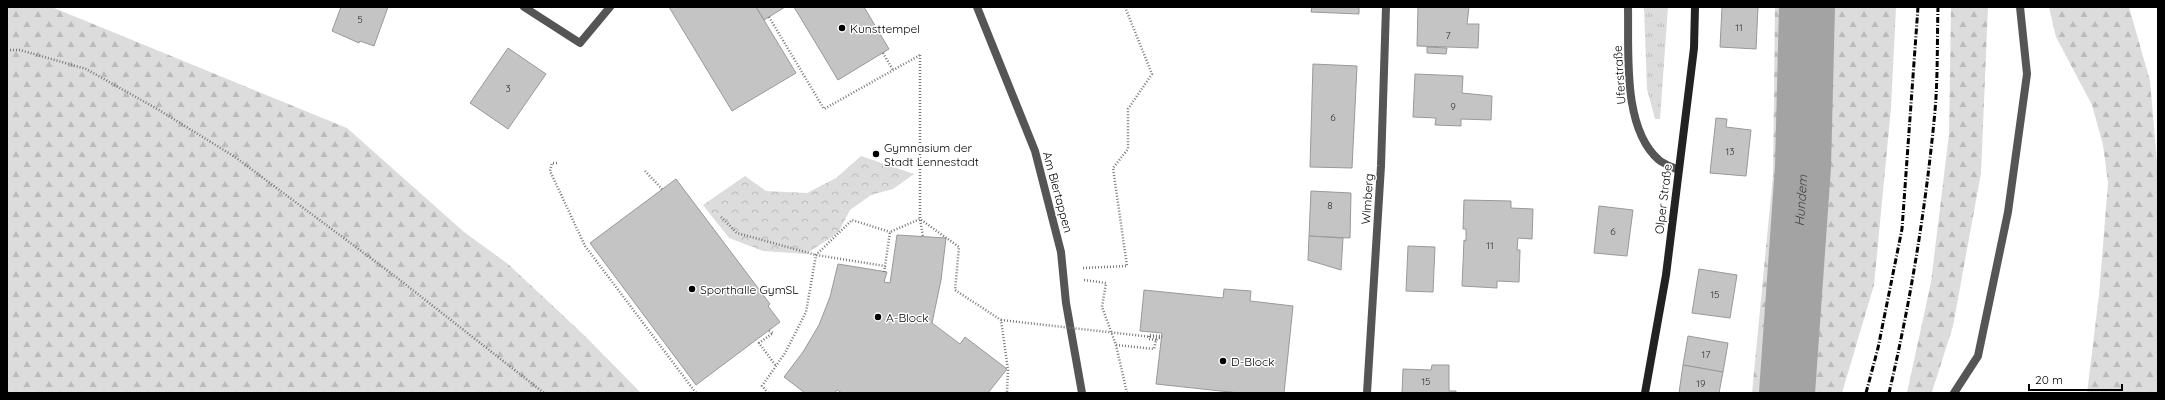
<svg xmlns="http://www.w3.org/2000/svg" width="2165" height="400" font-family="Quicksand,sans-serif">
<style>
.grass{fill:url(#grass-tufts)}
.forest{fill:url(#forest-firs)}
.park{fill:url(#park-crowns)}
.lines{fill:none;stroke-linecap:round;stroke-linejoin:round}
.river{stroke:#a3a3a3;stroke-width:56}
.building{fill:#c4c4c4;stroke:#999}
.path{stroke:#777;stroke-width:2.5;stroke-dasharray:1 2;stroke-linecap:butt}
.lane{stroke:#555;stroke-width:8}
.street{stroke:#555;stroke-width:8}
.secondary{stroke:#222;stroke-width:8}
.rail{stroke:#000;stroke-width:3;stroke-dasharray:6 2 1 2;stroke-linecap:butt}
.path-bridge{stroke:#777;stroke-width:2.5;stroke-dasharray:1 2;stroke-linecap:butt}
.poi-dot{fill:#000;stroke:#fff;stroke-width:1.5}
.labels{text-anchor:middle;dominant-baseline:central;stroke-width:3;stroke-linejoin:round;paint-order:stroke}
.number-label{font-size:10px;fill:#313131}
.poi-label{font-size:12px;fill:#000;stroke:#fff;text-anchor:start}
.street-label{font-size:12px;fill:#000;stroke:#fff}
.water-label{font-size:13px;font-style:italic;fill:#444;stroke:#fff}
</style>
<defs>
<pattern id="grass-tufts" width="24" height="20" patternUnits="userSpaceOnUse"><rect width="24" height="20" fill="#dcdcdc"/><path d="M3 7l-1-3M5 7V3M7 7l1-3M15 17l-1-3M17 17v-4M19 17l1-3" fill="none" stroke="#bbb"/></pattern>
<pattern id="forest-firs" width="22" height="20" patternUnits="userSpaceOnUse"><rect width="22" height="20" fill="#dcdcdc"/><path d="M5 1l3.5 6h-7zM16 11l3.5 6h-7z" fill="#bbb"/></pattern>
<pattern id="park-crowns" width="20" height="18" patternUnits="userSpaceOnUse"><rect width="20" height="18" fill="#dcdcdc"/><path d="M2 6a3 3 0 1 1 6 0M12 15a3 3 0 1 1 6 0" fill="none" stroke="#bbb"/></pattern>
</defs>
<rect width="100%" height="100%" fill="#fff"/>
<path class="grass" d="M1644 7H1668L1660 119H1655L1647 89Z"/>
<g class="forest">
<path d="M7 7 54 8 347 128 464 232 508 264 585 336 641 393H7Z"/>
<path d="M1775 7H1896L1891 108 1874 285 1842 393H1752L1773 175Z"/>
<path d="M1951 7H1988L1981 173 1953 326 1932 392 1934 393H1907L1931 282 1949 134Z"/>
<path d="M2049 7H2129L2150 81 2158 173V393H2087L2099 295 2108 183 2103 145 2092 105 2056 37Z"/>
</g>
<path class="park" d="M861 156 914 174 893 189 871 195 850 210 838 233 806 254 763 251 729 238 703 205 745 176 766 191 807 193 836 178Z"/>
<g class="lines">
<path class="river" id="s1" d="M1787 393 1803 167 1807 7"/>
</g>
<g class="building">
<path d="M341 7H388L374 46 360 41 359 43 332 31Z"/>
<path d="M669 7H756L796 73 732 111Z"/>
<path d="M756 7H785L764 20Z"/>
<path d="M794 7H864L889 49 838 80Z"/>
<path d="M1312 7H1359V14L1311 12Z"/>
<path d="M1418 7H1469L1467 24H1479L1478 48 1417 46Z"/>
<path d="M1722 7H1758L1756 49 1720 47Z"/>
<path d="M1427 47 1447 48 1446 54 1427 53Z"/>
<path d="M508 48 546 74 508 129 470 103Z"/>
<path d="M1313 64 1357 66 1352 168 1310 167Z"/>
<path d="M1415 74 1463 76 1462 93 1492 96 1491 120 1461 119V126L1435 125 1436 118 1413 117Z"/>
<path d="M1716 118 1727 119 1726 127 1751 130 1746 176 1710 173Z"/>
<path d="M676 179 770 304 768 306 780 322 696 385 590 243Z"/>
<path d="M1311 191 1351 193 1350 238 1309 236Z"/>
<path d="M1464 200 1511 201V208L1533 209 1532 239 1518 238 1517 250H1520L1519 282 1497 281V288L1462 286 1464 240 1466 241V229H1463Z"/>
<path d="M1599 206 1633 210 1627 256 1594 253Z"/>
<path d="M897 235 946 238 941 280 932 323 960 344 965 337 1007 369 988 393H842L837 390 835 393H805L784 377 803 352 819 325 830 297 838 264 887 272 884 282 890 283Z"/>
<path d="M1309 236 1343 238 1341 270 1308 260Z"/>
<path d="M1408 246 1435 247 1433 292 1406 291Z"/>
<path d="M1699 269 1737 275 1730 318 1692 313Z"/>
<path d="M1224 289 1251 291 1250 301 1293 306 1284 393H1239L1156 384 1162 333 1140 331 1144 290 1223 298Z"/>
<path d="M1688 336 1728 343 1723 372 1683 365Z"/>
<path d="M1432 365H1449V391H1456V393H1402L1403 369 1431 370Z"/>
<path d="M1683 365 1723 372 1719 393H1679Z"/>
</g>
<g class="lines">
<g class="path">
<path d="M769 17 824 109 920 55"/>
<path d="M7 50H20L86 69 159 110 235 157 396 277 544 393"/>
<path d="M883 53 893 70"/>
<path d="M920 55V219L923 237"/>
<path d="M557 163H552L550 171 585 246 696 393"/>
<path d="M645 171 662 189"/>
<path d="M721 217 737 233 816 255 885 266 890 232 920 219 959 247 955 290 1001 320 1008 370 1007 393"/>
<path d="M1083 268 1127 266 1113 168 1128 149V109L1152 74 1125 7"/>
<path d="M884 272 885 266"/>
<path d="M1084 280 1106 283 1102 307 1116 345 1127 393"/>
<path d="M769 331 773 333 759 343 776 366"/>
<path d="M1156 340 1149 339V335L1161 336"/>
<path d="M1116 345 1154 349 1156 340 1162 336"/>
<path d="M768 393 762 386 785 353 806 312 816 255 852 220 890 232"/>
<path d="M1226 393V392"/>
</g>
<path class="lane" d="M1954 393 1978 356 2008 212 2027 74 2020 7"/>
<g class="street">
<path d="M524 7 580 43 610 7"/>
<path d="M977 7 1035 151 1061 252 1066 303 1082 393"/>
<path d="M1628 7C1629 52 1622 128 1659 160 1664 164 1672 167 1678 170"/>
<path d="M1367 393 1381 166 1386 7"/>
</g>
<path class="secondary" d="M1645 393 1666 275 1694 48 1695 7"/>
<g class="rail">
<path d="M1866 393 1878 348 1902 229 1918 7"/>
<path d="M1889 393C1911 300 1926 206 1935 111 1938 76 1937 41 1938 7"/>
</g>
<path class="path-bridge" d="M1001 320 1161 338"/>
</g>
<g class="poi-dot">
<circle cx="842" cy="28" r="4"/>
<circle cx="876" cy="154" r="4"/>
<circle cx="692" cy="289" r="4"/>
<circle cx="878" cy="317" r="4"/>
<circle cx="1223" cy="361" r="4"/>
</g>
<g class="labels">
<g class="number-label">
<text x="360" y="19">5</text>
<text x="1739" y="27">11</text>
<text x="1448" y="35">7</text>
<text x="508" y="88">3</text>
<text x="1453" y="106">9</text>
<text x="1333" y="117">6</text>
<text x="1730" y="151">13</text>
<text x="1330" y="205">8</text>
<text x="1613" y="231">6</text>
<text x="1490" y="245">11</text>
<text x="1715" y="294">15</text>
<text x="1706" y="354">17</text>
<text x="1426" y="381">15</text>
<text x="1701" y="383">19</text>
</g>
<g class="poi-label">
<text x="850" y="28">Kunsttempel</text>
<text x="884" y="147">Gymnasium der<tspan x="884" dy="14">Stadt Lennestadt</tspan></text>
<text x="700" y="289">Sporthalle GymSL</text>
<text x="886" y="317">A-Block</text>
<text x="1231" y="361">D-Block</text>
</g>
<g class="street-label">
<text transform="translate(1619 75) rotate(-94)">Uferstraße</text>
<text transform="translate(1058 192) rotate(75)">Am Biertappen</text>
<text transform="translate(1367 199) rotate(-86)">Wimberg</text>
<text transform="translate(1663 199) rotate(-83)">Olper Straße</text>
</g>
<g class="water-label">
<text stroke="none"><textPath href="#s1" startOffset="193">Hundem</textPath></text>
</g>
</g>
<rect width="2165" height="400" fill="none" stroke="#000000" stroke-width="16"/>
<path d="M2029 384v6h93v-6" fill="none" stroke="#000000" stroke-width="2"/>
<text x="2035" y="384" font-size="12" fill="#000000" stroke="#ffffff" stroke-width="3" paint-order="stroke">20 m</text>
</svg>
